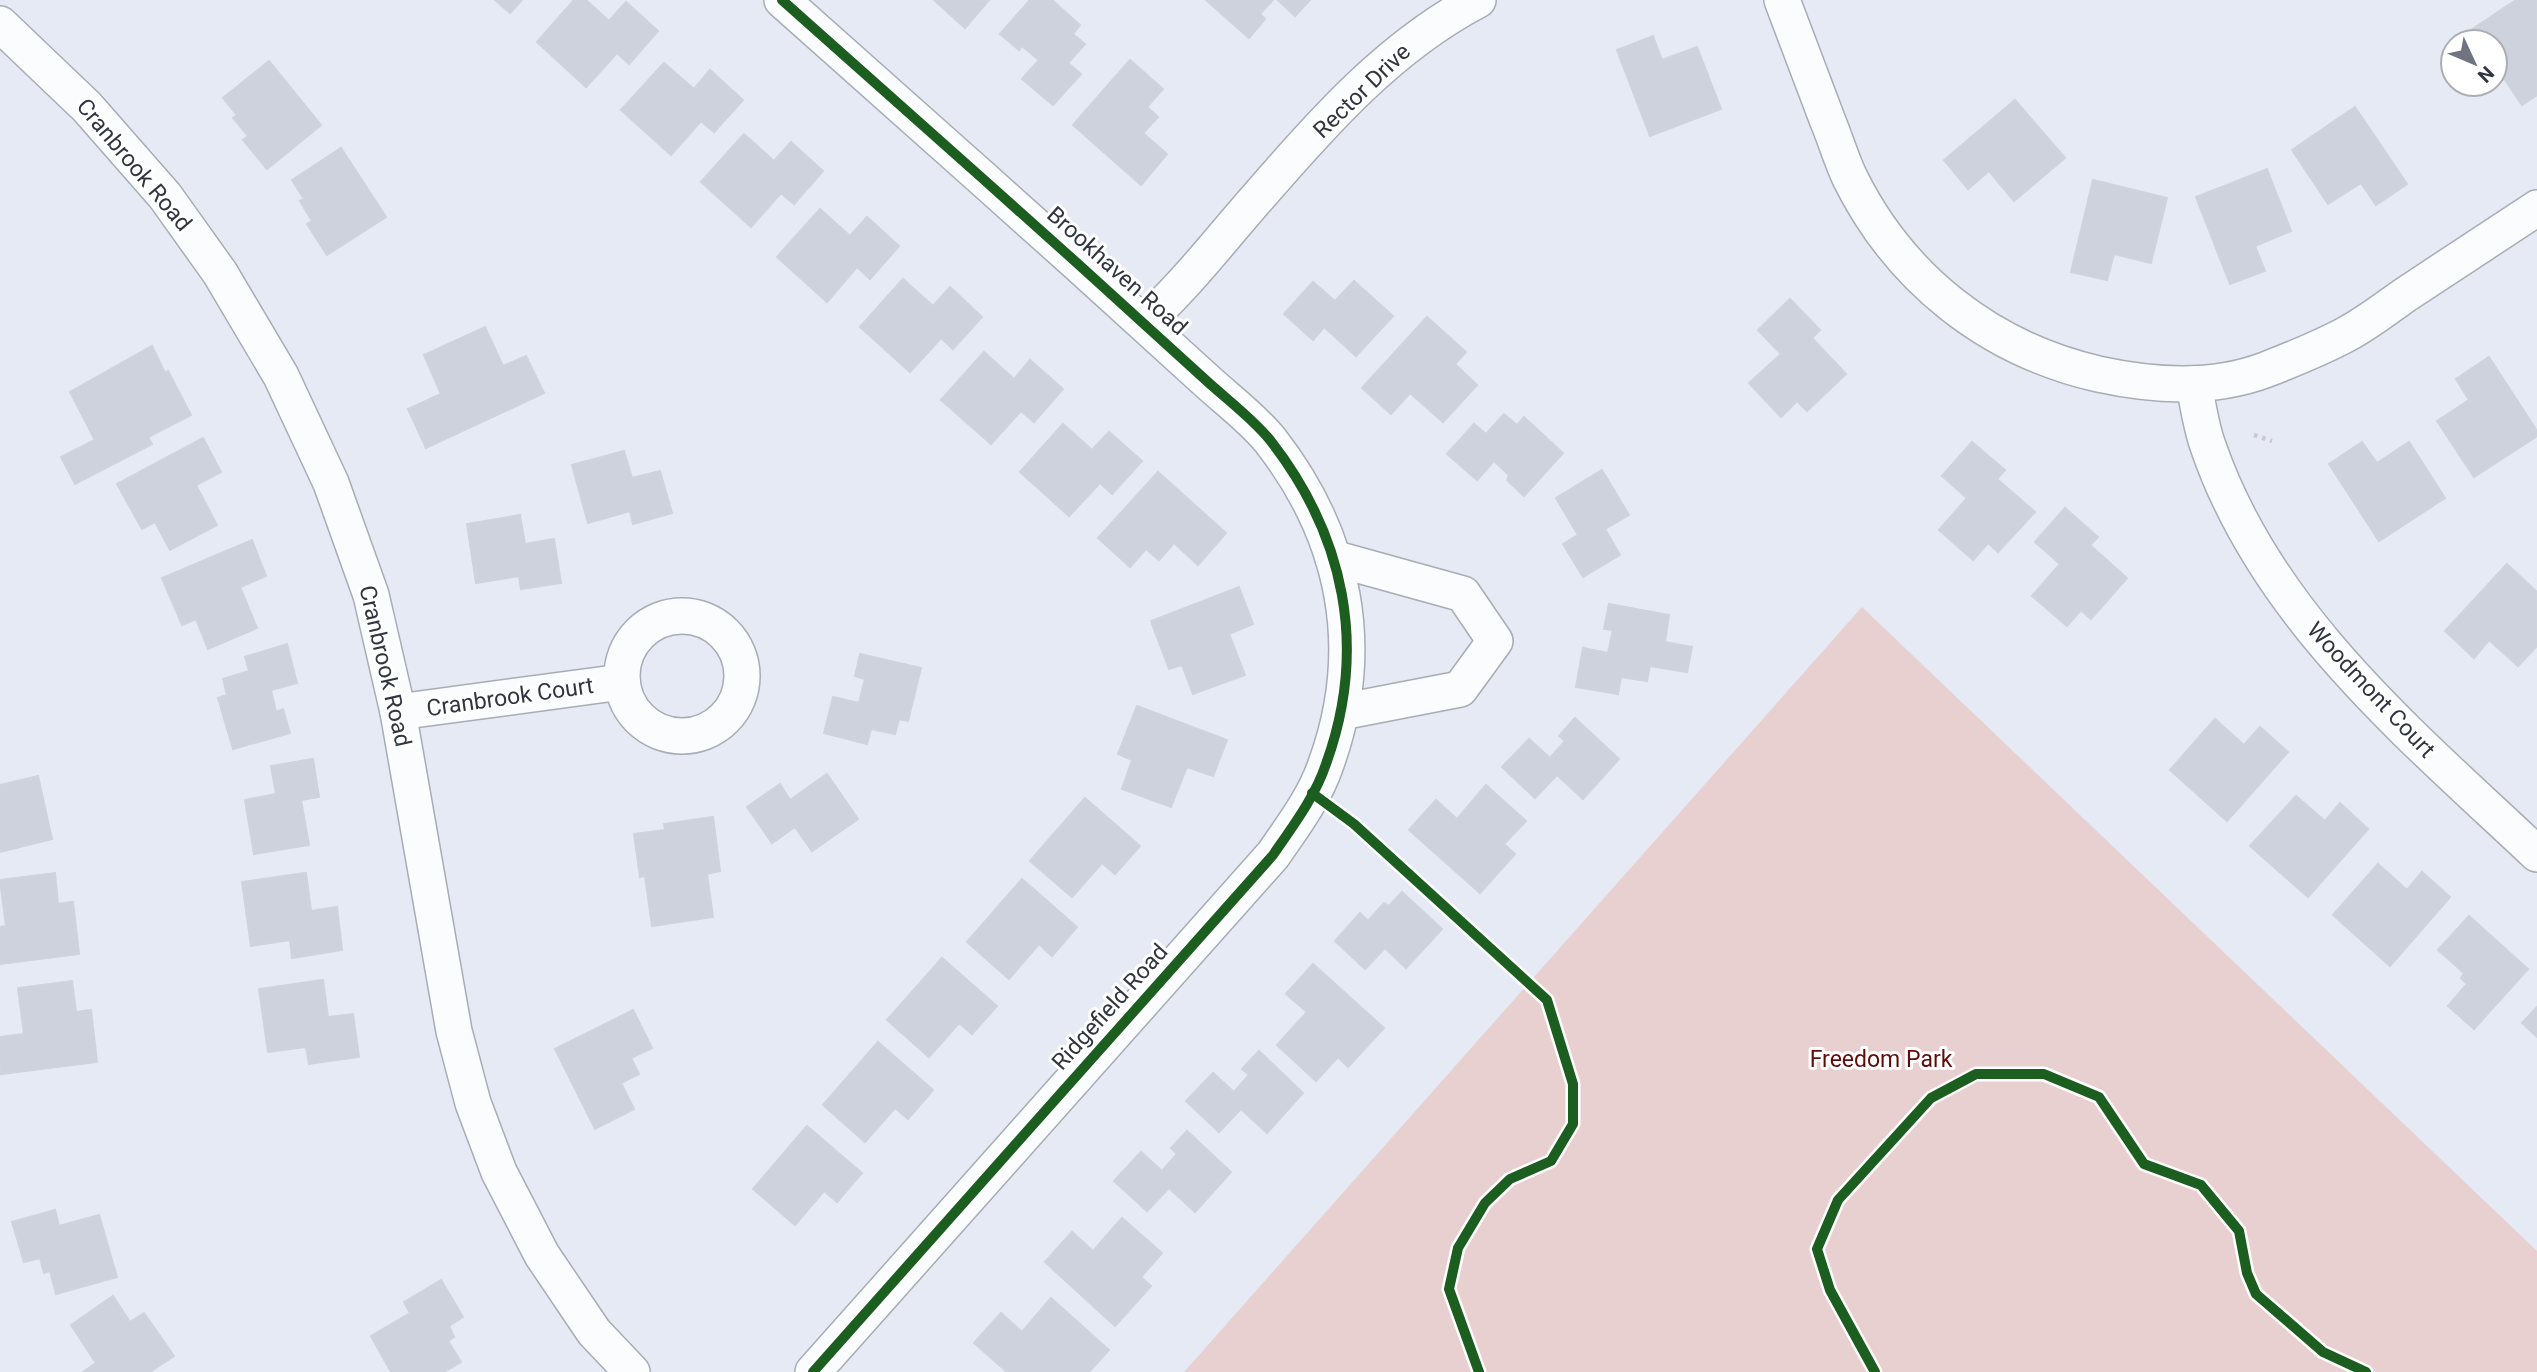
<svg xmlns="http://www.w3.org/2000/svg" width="2537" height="1372" font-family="Roboto,sans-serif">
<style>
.green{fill:#e9d0d0}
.building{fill:#cdd2dc;stroke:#ced3dd;stroke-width:2}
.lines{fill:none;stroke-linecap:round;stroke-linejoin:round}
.minor-casing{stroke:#a7acb6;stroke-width:38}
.path{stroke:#c8cace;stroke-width:4.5;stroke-dasharray:3.5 5;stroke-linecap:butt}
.minor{stroke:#fbfcfd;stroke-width:35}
.cycleway-casing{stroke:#fff;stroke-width:15}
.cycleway{stroke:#1b5e20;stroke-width:10}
.labels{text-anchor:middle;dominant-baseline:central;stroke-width:6;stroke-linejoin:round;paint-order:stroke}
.street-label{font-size:23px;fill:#303541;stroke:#fff}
.park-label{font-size:23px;fill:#5f0d0a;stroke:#fff}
</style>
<rect width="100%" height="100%" fill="#e5eaf4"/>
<path class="green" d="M1862 607 2537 1251V1372H1184Z"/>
<g class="building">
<path d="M495 0H522L510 13Z"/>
<path d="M574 0H586L609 21 626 2 658 31 629 64 617 53 586 87 537 42Z"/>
<path d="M934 0H989L965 28Z"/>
<path d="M1030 0H1052L1080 25 1073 34 1085 44 1068 63 1081 74 1053 105 1022 79 1039 60 1022 46 1019 50 1000 34Z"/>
<path d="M1206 0H1273L1260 14 1265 19 1249 38Z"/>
<path d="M1278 0H1310L1295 16Z"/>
<path d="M2516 0H2537V95L2522 105 2495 65V42H2479L2471 30Z"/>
<path d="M1653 36 1662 60 1697 47 1721 109 1650 136 1617 50Z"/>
<path d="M1130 60 1163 89 1147 107 1158 117 1143 133 1167 154 1141 185 1073 125Z"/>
<path d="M269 61 321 125 267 169 243 140 248 136 233 118 237 115 223 98Z"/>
<path d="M664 63 694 89 710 70 743 100 714 132 701 121 671 155 621 110Z"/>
<path d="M2015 100 2065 158 2014 201 1989 171 1968 189 1944 160Z"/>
<path d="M2355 107 2407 184 2376 205 2361 183 2328 204 2292 150Z"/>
<path d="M744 134 774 161 791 142 823 171 794 204 781 193 751 227 701 182Z"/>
<path d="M341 148 386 217 327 255 307 224 312 221 300 201 304 199 292 180Z"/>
<path d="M2267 169 2291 231 2255 246 2265 271 2230 284 2196 197Z"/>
<path d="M2093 180 2167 198 2151 263 2114 254 2107 280 2071 272Z"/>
<path d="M820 209 850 236 867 217 899 246 870 279 857 267 827 302 777 257Z"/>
<path d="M903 279 933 306 950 287 982 317 953 349 941 338 910 372 860 327Z"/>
<path d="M1354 281 1393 316 1356 356 1324 327 1313 340 1284 314 1313 282 1335 301Z"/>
<path d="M1790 299 1820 330 1812 338 1846 374 1807 411 1797 401 1781 417 1749 383 1781 354 1758 330Z"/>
<path d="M1427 317 1466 352 1455 364 1477 385 1443 422 1410 393 1391 414 1362 388Z"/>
<path d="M485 327 503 366 526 356 544 393 426 448 408 409 441 394 424 355Z"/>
<path d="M152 346 165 373 168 371 191 415 148 437 152 444 75 484 61 457 95 440 70 392Z"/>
<path d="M984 352 1014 379 1030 360 1063 389 1034 422 1021 411 991 444 941 400Z"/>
<path d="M2489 357 2537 431V436L2474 477 2437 421 2469 400 2456 379Z"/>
<path d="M1504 414 1517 425 1524 417 1563 453 1524 496 1507 480 1509 475 1494 461 1477 480 1447 454 1474 424 1486 434Z"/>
<path d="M1063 424 1092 450 1109 432 1142 461 1112 494 1100 483 1069 516 1020 472Z"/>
<path d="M203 438 221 472 196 485 217 525 170 550 155 522 142 529 117 484Z"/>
<path d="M1972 442 2005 470 1997 479 2035 512 1998 552 1988 543 1973 560 1939 530 1967 498 1942 476Z"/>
<path d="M2362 442 2377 463 2409 442 2445 498 2379 541 2329 464Z"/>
<path d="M624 451 632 478 660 471 672 513 633 524 630 511 588 523 572 465Z"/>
<path d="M1602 470 1629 515 1605 529 1620 555 1583 577 1563 544 1578 535 1556 498Z"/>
<path d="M1158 472 1226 533 1198 565 1174 543 1159 560 1146 549 1130 567 1098 538Z"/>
<path d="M2065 508 2098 537 2090 545 2127 578 2091 619 2081 610 2067 626 2032 596 2060 564 2035 542Z"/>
<path d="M520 515 525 544 554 539 561 583 521 589 519 576 476 583 467 524Z"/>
<path d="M252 540 266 576 240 587 257 628 208 649 196 619 182 625 162 578Z"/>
<path d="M2507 564 2537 592V646L2518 666 2489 640 2474 658 2445 631Z"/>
<path d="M1239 587 1253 624 1229 634 1245 675 1193 694 1182 665 1169 669 1151 621Z"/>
<path d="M1609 604 1669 615 1665 642 1692 647 1687 672 1650 666 1647 681 1621 677 1618 694 1576 687 1583 648 1608 653 1613 630 1604 629Z"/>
<path d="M287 644 297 683 271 690 276 712 283 709 290 733 233 749 218 698 227 695 223 679 249 671 245 657Z"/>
<path d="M860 654 921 668 908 721 899 719 895 734 871 729 867 744 824 733 833 697 859 703 865 679 855 676Z"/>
<path d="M1137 706 1227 740 1213 776 1187 767 1171 807 1122 789 1132 760 1118 754Z"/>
<path d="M1575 718 1619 759 1583 799 1557 775 1535 798 1502 767 1529 739 1550 758 1565 741 1559 736Z"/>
<path d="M2215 719 2244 745 2260 727 2288 752 2227 821 2170 770Z"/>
<path d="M313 759 319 797 301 800 309 845 254 854 245 800 276 794 271 766Z"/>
<path d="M827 774 858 819 812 851 795 827 772 843 747 807 780 784 790 800Z"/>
<path d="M38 776 52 839 0 852V785Z"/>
<path d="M1486 785 1526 821 1504 844 1515 854 1480 893 1409 830 1436 800 1457 819Z"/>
<path d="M2296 796 2325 821 2340 803 2368 829 2308 897 2250 846Z"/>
<path d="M1085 798 1140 846 1115 874 1102 863 1072 897 1030 861Z"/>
<path d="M713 817 720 871 707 874 713 917 652 926 645 876 640 877 634 834 665 830 664 824Z"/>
<path d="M2378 864 2407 890 2422 872 2450 897 2390 966 2333 915Z"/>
<path d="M55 873 58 904 73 902 79 954 0 964V927L6 926 0 880Z"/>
<path d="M306 873 311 911 337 907 342 950 292 958 290 940 251 946 242 882Z"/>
<path d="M1022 879 1077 927 1052 956 1039 944 1009 979 967 942Z"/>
<path d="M1402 892 1442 929 1406 968 1385 948 1365 969 1335 941 1360 913 1368 921 1384 903 1389 906Z"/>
<path d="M2469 916 2528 969 2474 1029 2448 1006 2467 984 2461 978 2464 973 2438 950Z"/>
<path d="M942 958 997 1006 972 1034 959 1023 929 1057 887 1020Z"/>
<path d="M1313 964 1384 1028 1348 1067 1338 1057 1316 1081 1277 1045 1307 1012 1286 994Z"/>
<path d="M323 980 328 1017 353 1014 359 1057 309 1064 306 1047 268 1052 259 989Z"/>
<path d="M72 981 76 1012 91 1010 97 1062 1 1074 0 1037 24 1034 18 988Z"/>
<path d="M2537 1007V1037L2522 1023Z"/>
<path d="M633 1010 652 1048 631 1058 639 1074 621 1083 634 1109 595 1129 555 1049Z"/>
<path d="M878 1042 933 1090 908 1119 895 1108 865 1142 823 1105Z"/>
<path d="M1259 1051 1303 1093 1267 1133 1241 1109 1219 1132 1186 1101 1213 1073 1234 1092 1249 1075 1242 1069Z"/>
<path d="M807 1126 862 1173 837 1202 824 1191 795 1225 753 1189Z"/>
<path d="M1187 1131 1231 1172 1195 1212 1169 1188 1147 1211 1114 1181 1141 1152 1162 1171 1177 1154 1171 1148Z"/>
<path d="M55 1210 59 1226 99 1215 117 1277 56 1294 50 1271 44 1273 40 1258 24 1262 12 1222Z"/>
<path d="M1122 1218 1162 1253 1141 1277 1151 1286 1115 1326 1045 1262 1072 1232 1093 1251Z"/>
<path d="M441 1280 463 1317 449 1326 454 1337 448 1341 461 1362 444 1372H391L371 1336 410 1313 404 1302Z"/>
<path d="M113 1296 130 1322 144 1313 174 1356 150 1372H83L96 1363 71 1325Z"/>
<path d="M1051 1298 1109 1350 1089 1372H1007L974 1343 1001 1313 1022 1332Z"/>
</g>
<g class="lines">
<defs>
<g id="minor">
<path d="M782 0C881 88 979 175 1077 263 1121 303 1165 343 1209 383 1229 401 1253 419 1270 440 1345 536 1368 648 1326 764 1315 797 1293 826 1273 855L813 1372"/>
<path d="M1782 0C1797 40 1812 79 1827 119 1835 138 1841 159 1850 178 1900 279 1989 349 2098 374 2153 386 2212 390 2265 370 2291 360 2318 349 2343 336 2365 325 2385 309 2405 295 2449 266 2493 237 2537 208"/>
<path d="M0 24 87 107 165 196 220 273 281 376 331 483 371 595 398 712 454 1031 473 1103 499 1172 542 1255 594 1332 632 1372"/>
<path d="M1144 323C1186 285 1220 240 1258 197 1322 123 1390 46 1478 0"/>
<path d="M2194 384C2198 405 2201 427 2208 446 2266 616 2411 735 2537 854"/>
<path d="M1333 558 1463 594 1495 641 1460 689 1341 712"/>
<circle cx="682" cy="676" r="60"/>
<path d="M398 712 622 682"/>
</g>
</defs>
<use href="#minor" class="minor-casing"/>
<path class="path" d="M2254 435 2272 441"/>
<use href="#minor" class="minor"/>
<defs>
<g id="cycleway">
<path d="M782 0C881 88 979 175 1077 263 1121 303 1165 343 1209 383 1229 401 1253 419 1270 440 1345 536 1368 648 1326 764 1315 797 1293 826 1273 855L813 1372"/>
<path d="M1312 793 1354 824 1547 1000 1573 1084V1124L1551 1161 1510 1179 1485 1203 1458 1248 1449 1289 1479 1372"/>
<path d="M1875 1372 1830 1290 1817 1249 1838 1200 1931 1098 1976 1074H2044L2099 1097 2144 1164 2201 1185 2239 1231 2247 1273 2256 1294 2323 1352 2366 1372"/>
</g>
</defs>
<use href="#cycleway" class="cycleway-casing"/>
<use href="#cycleway" class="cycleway"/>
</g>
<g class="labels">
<g class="street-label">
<text transform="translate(1362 91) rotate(-44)">Rector Drive</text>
<text transform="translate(134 165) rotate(50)">Cranbrook Road</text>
<text transform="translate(1117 271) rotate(42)">Brookhaven Road</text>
<text transform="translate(385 666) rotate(77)">Cranbrook Road</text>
<text transform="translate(2371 690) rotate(47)">Woodmont Court</text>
<text transform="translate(510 697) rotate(-8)">Cranbrook Court</text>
<text transform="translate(1110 1007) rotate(-48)">Ridgefield Road</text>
</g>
<g class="park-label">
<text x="1881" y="1059">Freedom Park</text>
</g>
</g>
<g transform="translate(2474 63) rotate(134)"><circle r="33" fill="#ffffff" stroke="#acaeb3" stroke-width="2"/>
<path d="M0-5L12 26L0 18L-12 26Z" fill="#6f7480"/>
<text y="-10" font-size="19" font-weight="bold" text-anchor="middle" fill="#303541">N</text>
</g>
</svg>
